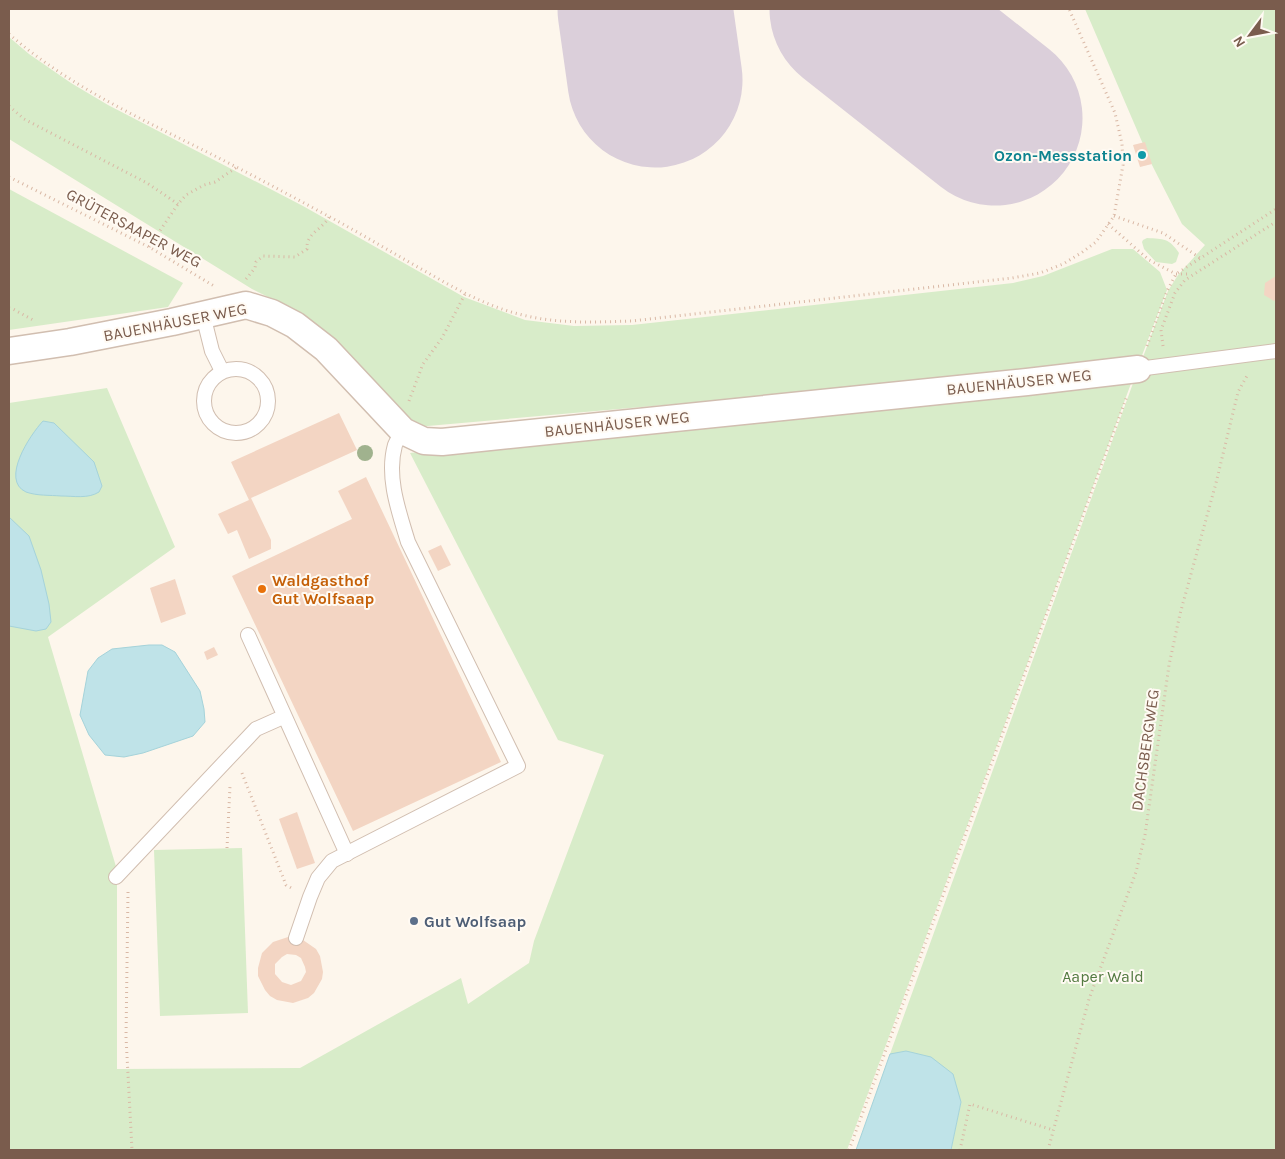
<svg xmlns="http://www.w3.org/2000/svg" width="1285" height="1159" font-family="Karla,sans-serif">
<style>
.green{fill:#d8ecc9}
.water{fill:#bfe3e8;stroke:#a5d3da}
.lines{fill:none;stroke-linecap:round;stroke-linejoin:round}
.runway{stroke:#dbcfda;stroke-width:175}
.building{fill:#f3d5c3;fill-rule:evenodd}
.service-casing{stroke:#d1beb0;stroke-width:16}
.minor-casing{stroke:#d1beb0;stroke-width:29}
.path{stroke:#d9b8a5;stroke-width:3;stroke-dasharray:1 4;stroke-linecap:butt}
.service{stroke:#fff;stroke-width:14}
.minor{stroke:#fff;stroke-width:26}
.tree{fill:#a0b28e}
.culture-dot{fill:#0f9aa8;stroke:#fffaf3;stroke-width:2}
.food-dot{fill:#e8710a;stroke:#fffaf3;stroke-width:2}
.service-dot{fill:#5c6f8a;stroke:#fffaf3;stroke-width:2}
.labels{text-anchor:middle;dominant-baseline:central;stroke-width:4;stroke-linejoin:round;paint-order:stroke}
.culture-label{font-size:16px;font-weight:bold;fill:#0d838f;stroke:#fffaf3;text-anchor:end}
.street-label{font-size:16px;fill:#7a5c4d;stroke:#fffaf3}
.food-label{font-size:16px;font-weight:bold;fill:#c56008;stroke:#fffaf3;text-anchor:start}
.service-label{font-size:16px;font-weight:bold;fill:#4e5e75;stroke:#fffaf3;text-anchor:start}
.park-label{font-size:16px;fill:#537a41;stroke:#fffaf3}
</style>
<rect width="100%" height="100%" fill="#fdf6ec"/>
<g class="green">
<path d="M1085 9H1276V1150H951L961 1102 890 1054 1132 386 1168 291 1178 275 1205 245 1182 224 1152 165Z"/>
<path d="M9 37 29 54 71 83 108 105 303 206 464 297 525 320 574 326 632 325 1013 283 1043 276 1112 249H1133L1160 272 1167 290 1141 358 991 376 405 428 298 312 252 289 9 139Z"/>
<path d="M9 189 183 283 168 307 9 330Z"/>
<path d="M1147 238C1164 239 1169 238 1179 253L1176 262 1172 264 1156 262 1144 249 1142 242 1143 240Z"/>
<path d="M1136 370 847 1150H9V403L107 388 175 547 48 637 117 870V1069L300 1068 461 978 468 1004 529 963 534 941 604 755 558 740 410 453Z"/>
<path d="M242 848 248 1013 160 1016 154 850Z"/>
</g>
<g class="water">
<path d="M43 421 54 423 94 462 102 486 99 492C88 499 74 496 61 496 50 495 37 496 26 492 0 480 30 435 43 421Z"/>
<path d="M9 517 29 536 41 570 49 604 51 622 46 629 36 631 9 626Z"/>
<path d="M149 645H162L175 652 200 691 204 709 205 722 193 736 143 753 124 757 105 755 89 735 80 715 88 671 98 658 112 649Z"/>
<path d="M906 1051 931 1057 953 1074 961 1102 951 1150H856L890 1054Z"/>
</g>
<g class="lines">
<g class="runway">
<path d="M645 9 655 80"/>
<path d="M857 9 995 118"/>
</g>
</g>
<g class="building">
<path d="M1145 142 1152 164 1140 167 1133 145Z"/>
<path d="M1276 276V299L1274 301 1264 295 1265 283Z"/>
<path d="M339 413 357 450 251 498 271 540V549L249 559 237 530 228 534 218 514 249 500 231 462Z"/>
<path d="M366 477 501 762 353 831 232 576 352 519 338 491Z"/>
<path d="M441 545 451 565 438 571 428 551Z"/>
<path d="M175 579 186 614 161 623 150 588Z"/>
<path d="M214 647 218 655 207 660 204 652Z"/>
<path d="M297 812 315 863 297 869 279 819Z"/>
<path d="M288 937 303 940 316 949 320 956 323 972 322 979 314 993 308 998 293 1003 277 1000 270 996 265 990 258 976V968L262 953 273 942ZM287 954 296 955 301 958 305 967 306 972 301 981 291 985 282 982 275 974V964L282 957Z"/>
</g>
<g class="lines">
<defs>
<g id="service">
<path d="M203 315 212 351 222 371"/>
<circle cx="236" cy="401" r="32"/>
<path d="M1138 369 1276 351"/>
<path d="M248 635 347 854"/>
<path d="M116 877 256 729 283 717"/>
<path d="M296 938 310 897 318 878 332 861 518 766 408 542C399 512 386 477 395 445 397 440 401 435 403 431"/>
</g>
<path id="minor" d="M9 351 70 342 172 322 246 305 272 313 295 325 326 349 403 431 424 441 442 442 1027 382 1138 369"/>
</defs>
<use href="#service" class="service-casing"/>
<use href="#minor" class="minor-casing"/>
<g class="path">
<path d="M9 34C65 83 131 114 197 147 241 169 284 192 328 216 360 233 391 252 423 270 456 289 489 308 527 316 561 324 597 322 632 321L1012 278 1040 273 1063 264 1081 253 1096 242 1114 216 1123 165 1122 144 1115 113 1069 9"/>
<path d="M9 106 24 119 147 183 178 204"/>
<path d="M9 177 149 247 214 286"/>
<path d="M1114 216 1163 233 1200 258"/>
<path d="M1108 224 1149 260 1176 274H1191"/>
<path d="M149 247 178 204 186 195 204 185 215 182 237 167"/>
<path d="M246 279 255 268 256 262 263 256 295 257 307 249C306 233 322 230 329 217"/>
<path d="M9 308 13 309 33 320"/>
<path d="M1147 346 1167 291 1176 274 1276 209"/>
<path d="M1163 346 1161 330 1175 293 1185 280 1274 223H1276"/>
<path d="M409 401 423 364 442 338 465 294"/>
<path d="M242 773 286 885 293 889"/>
<path d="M227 848 230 786"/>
<path d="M128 892 126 1037 132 1150"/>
<path d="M849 1150 1127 396"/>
<path d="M960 1150 970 1104 1053 1130"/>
<path d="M1048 1150 1089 999 1136 872 1145 835 1169 665 1180 614 1216 483 1238 392 1248 374"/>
</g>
<use href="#service" class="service"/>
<use href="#minor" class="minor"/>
</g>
<circle class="tree" cx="365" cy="453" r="8"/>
<circle class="culture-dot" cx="1142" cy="155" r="5"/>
<circle class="food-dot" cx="262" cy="589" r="5"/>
<circle class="service-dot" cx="414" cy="921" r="5"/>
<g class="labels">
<g class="culture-label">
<text x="1132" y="155">Ozon-Messstation</text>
</g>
<g class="street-label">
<text transform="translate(134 228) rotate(28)">GRÜTERSAAPER WEG</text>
<text transform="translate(175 322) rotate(-11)">BAUENHÄUSER WEG</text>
<text transform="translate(1019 382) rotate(-6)">BAUENHÄUSER WEG</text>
<text transform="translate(617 424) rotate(-6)">BAUENHÄUSER WEG</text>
<text transform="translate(1145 750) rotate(-82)">DACHSBERGWEG</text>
</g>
<g class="food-label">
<text x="272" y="580">Waldgasthof<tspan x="272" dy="18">Gut Wolfsaap</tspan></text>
</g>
<g class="service-label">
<text x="424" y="921">Gut Wolfsaap</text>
</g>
<g class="park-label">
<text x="1103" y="976">Aaper Wald</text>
</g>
</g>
<rect width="1285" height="1159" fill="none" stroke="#7a5c4d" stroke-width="20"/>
<g transform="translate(1250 35) rotate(238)" stroke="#fffaf3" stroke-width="4" paint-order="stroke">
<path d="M0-4L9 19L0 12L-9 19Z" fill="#7a5c4d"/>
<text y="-8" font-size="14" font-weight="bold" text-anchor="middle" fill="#7a5c4d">N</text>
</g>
</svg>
